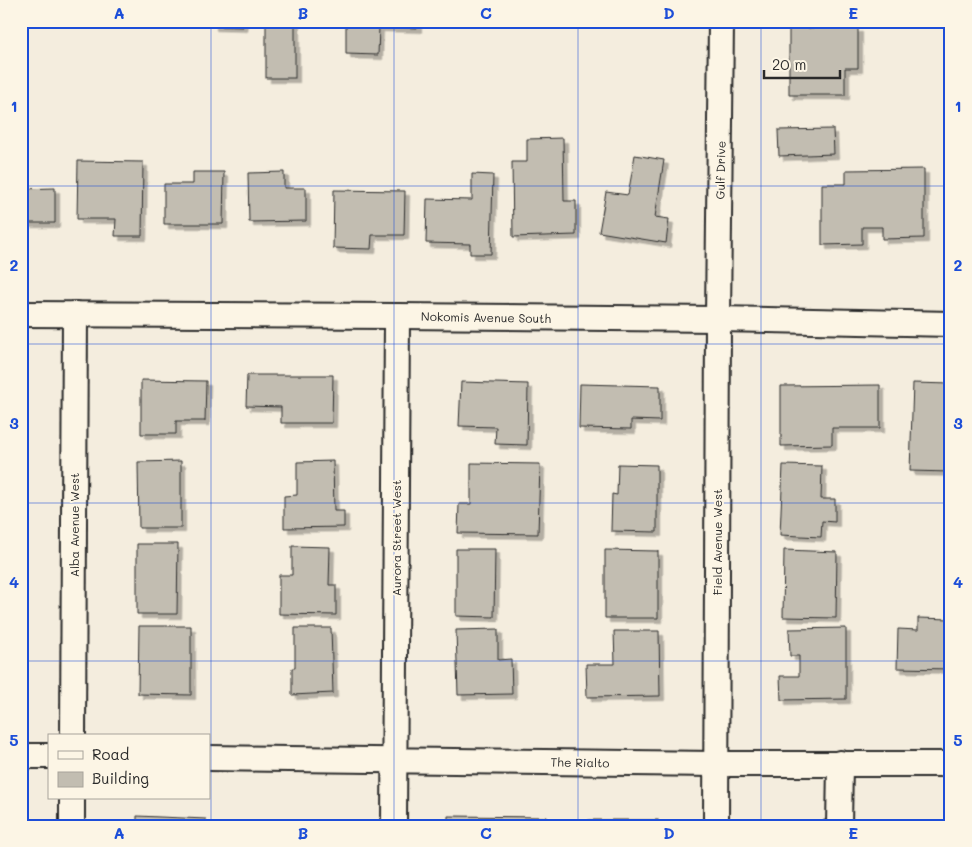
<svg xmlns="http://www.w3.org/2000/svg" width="972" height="847" font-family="Mali,sans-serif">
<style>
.building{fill:#c2bdb1;stroke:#2b2b2b;filter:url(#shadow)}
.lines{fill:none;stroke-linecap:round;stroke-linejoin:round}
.minor-casing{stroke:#2b2b2b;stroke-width:28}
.minor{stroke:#fcf5e5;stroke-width:24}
.grid{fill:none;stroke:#1d4ed8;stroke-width:1;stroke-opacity:0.55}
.labels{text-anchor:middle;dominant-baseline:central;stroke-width:4;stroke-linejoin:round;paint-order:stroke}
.street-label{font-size:12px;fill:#2b2b2b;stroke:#fcf5e5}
.neatline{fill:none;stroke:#1d4ed8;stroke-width:2}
.grid-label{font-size:16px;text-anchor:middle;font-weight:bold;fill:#1d4ed8}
</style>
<defs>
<filter id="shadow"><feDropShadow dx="4.5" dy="4.5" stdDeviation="0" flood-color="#0004"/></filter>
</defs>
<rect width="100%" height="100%" fill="#f4edde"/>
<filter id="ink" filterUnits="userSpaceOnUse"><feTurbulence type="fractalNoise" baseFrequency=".02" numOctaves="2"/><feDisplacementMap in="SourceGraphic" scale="10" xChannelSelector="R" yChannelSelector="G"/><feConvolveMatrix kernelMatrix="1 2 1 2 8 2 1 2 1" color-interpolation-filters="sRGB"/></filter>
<g filter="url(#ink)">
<g class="building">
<path d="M212 21H244L243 27 212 26Z"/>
<rect x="266" y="21" width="29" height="57"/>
<path d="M346 21H417V28L379 27 378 55 346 54Z"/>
<path d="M789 28H858V68H845V95H789Z"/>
<path d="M833 129 834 154 779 156 778 130Z"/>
<path d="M563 138 564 201H576V235L513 237 512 162H527V139Z"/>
<path d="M635 155 664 160 655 217 669 219 666 243 599 232 606 192 628 195Z"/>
<path d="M78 161 143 162 142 236H115L116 219H77Z"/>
<path d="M924 169V238L882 239V227H862V244L822 245V184H846V170Z"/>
<path d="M193 172H224L223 224H164V184H193Z"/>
<path d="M284 172V188H306V221L249 222 248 173Z"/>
<path d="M472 174 493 175 491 254H470V244L426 243 427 199 472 200Z"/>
<path d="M55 188V223H21V189Z"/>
<path d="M334 190 405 191 404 235H372L371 249 333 248Z"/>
<path d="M247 375H333L332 423H281V407L246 406Z"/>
<path d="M141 380 206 381 205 421H176V434H141Z"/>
<path d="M461 382 528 384 527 445 495 444 496 427 459 426Z"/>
<path d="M913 383 951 384V472L910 471Z"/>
<path d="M580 384 660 386V421L631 420V429L579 428Z"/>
<path d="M880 385V428H832V445L781 446V386Z"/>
<path d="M181 461V528H139L138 462Z"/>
<path d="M333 461 334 511H344V527L284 528V496L297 495V462Z"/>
<path d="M471 463 540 464 538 534 458 533 459 504H471Z"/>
<path d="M618 464 657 465V532L611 531 612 494 617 495Z"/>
<path d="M783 465 822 466 821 499H835V522L822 521 821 537 780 535Z"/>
<path d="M137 544H178L177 614H137Z"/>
<path d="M292 546 330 547 329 585H336V615L279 614V575H292Z"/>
<path d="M456 549H495L494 617 456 616Z"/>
<path d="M605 550 658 551V618H605Z"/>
<path d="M784 550 837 552 836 618 783 617Z"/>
<path d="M918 618 951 619V669L897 668 898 629 918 630Z"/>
<path d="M139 626H191V695L138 694Z"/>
<path d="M295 628H331L333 693 292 695V668H295Z"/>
<path d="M846 628V699L781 700 780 676H799V656H790L789 629Z"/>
<path d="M498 629V660L511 659 512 694 458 695 456 630Z"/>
<path d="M614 631H659L660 696 587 697 586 664H615Z"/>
<path d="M137 816 206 819V826H137Z"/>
<path d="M448 816 547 817V826H448Z"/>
<path d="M829 819 831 826H800Z"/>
<rect x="589" y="820" width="69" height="6"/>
<path d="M262 822 333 823V826H262Z"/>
<path d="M860 822 903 823V826H860Z"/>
<path d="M936 822H951V826H935Z"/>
</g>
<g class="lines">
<defs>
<g id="minor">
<path d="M21 314 397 316 718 319 951 324"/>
<path d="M73 736 75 314"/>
<path d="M21 756H49"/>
<path d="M209 758 716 764H951"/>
<path d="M72 826V798"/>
<path d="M394 826 397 316"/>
<path d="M716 826 718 319 721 21"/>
<path d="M839 826 840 763"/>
</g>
</defs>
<use href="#minor" class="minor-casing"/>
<use href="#minor" class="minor"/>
</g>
</g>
<path class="grid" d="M211 21V826M394 21V826M578 21V826M761 21V826M21 186H951M21 344H951M21 503H951M21 661H951"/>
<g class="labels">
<g class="street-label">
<text transform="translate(720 170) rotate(-89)">Gulf Drive</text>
<text transform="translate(486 317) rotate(1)">Nokomis Avenue South</text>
<text transform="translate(74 525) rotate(-90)">Alba Avenue West</text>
<text transform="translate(396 538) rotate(-90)">Aurora Street West</text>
<text transform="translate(717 542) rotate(-90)">Field Avenue West</text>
<text transform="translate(580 762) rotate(1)">The Rialto</text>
</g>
</g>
<rect width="972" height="847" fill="none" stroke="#fcf5e5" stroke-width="55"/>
<rect x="48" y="734" width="162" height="65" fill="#fcf5e5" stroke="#a8a49b"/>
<rect x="58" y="751" width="25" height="8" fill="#fcf5e5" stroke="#a8a49b"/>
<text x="92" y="760" font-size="15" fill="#2b2b2b">Road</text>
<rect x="58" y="772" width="25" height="15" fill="#c2bdb1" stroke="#a8a49b"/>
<text x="92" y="784" font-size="15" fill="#2b2b2b">Building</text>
<path d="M764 70v8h76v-8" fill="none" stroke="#2b2b2b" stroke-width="2.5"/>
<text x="772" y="70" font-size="15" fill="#2b2b2b" stroke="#fcf5e5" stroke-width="4" paint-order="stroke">20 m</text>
<rect x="28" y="28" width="916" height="792" class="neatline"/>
<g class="grid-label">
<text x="119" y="19">A</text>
<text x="303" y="19">B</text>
<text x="486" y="19">C</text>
<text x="669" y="19">D</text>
<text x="853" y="19">E</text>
<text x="14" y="112">1</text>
<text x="958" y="112">1</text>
<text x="14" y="271">2</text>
<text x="958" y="271">2</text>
<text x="14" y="429">3</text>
<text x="958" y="429">3</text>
<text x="14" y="588">4</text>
<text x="958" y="588">4</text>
<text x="14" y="746">5</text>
<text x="958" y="746">5</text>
<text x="119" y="839">A</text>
<text x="303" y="839">B</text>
<text x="486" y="839">C</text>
<text x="669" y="839">D</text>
<text x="853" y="839">E</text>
</g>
</svg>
